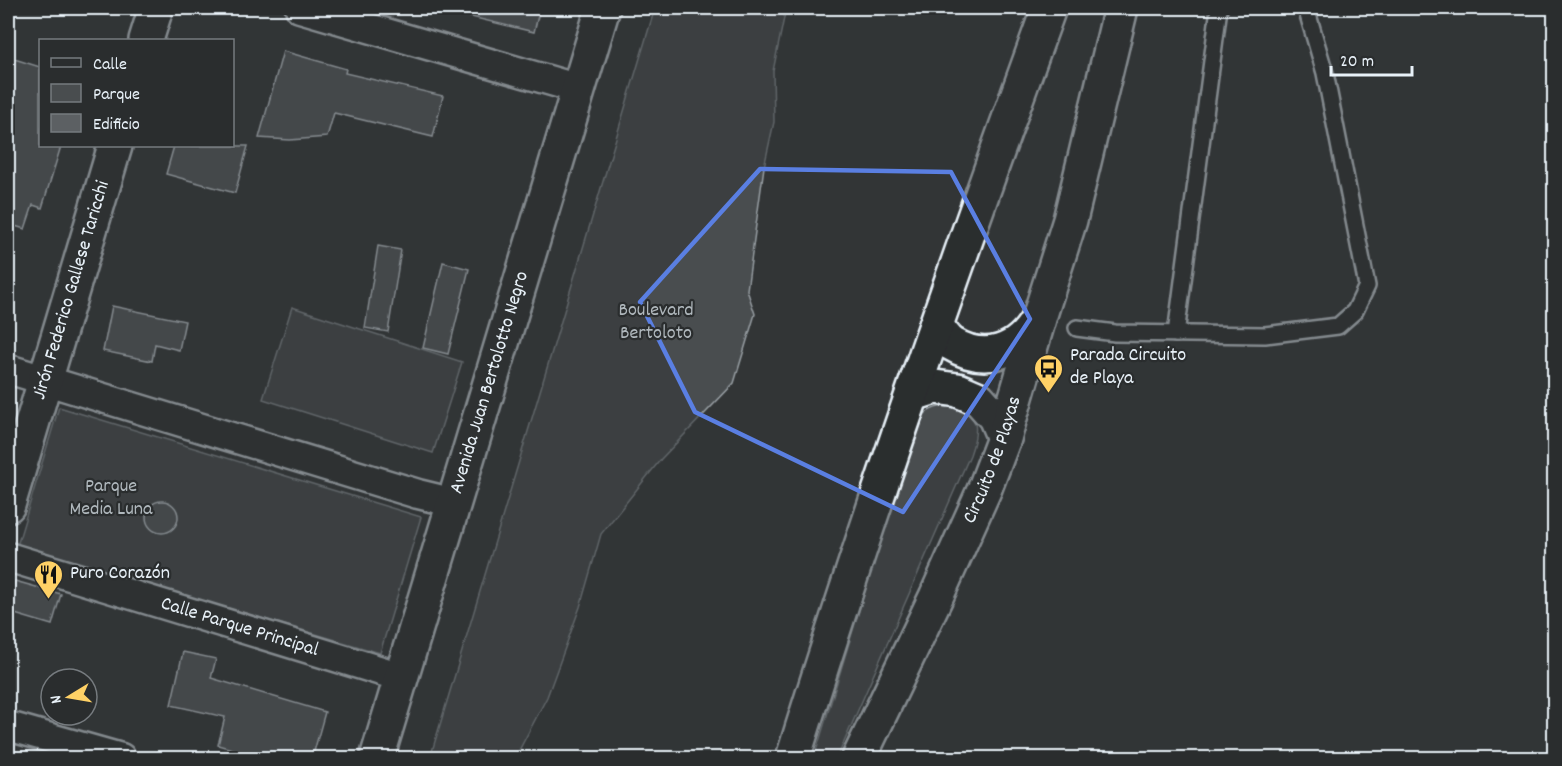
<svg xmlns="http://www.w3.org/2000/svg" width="1562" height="766" font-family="Dekko,sans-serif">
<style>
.green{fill:#494d4f;stroke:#989fa4;stroke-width:1.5}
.building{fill:#5c6063;stroke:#e8f1f8;stroke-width:1.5}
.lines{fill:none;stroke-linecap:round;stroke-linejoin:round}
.service-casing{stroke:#e8f1f8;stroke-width:20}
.minor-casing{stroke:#e8f1f8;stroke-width:33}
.secondary-casing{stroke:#e8f1f8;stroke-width:38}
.trunk-casing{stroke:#e8f1f8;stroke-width:38}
.service{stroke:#2a2d2e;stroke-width:15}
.minor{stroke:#2a2d2e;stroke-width:28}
.secondary{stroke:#2a2d2e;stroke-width:33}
.trunk{stroke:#2a2d2e;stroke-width:33}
.marked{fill:none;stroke:#5a7fe2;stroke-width:4.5;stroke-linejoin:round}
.labels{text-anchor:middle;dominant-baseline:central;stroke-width:4.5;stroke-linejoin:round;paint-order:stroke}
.street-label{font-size:20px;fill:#e8f1f8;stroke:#2a2d2e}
.park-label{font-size:20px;fill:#b0b8bd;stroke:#2a2d2e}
.poi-label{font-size:20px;fill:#e8f1f8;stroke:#2a2d2e;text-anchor:start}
</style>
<rect width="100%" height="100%" fill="#323536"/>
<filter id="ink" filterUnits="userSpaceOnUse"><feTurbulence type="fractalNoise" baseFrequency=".0167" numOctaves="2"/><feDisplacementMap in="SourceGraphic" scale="12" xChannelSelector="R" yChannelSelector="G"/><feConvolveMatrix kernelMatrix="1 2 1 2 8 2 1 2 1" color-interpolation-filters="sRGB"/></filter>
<g filter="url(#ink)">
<g class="green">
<path d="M655 8H786L773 71 774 122 764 167 747 290 755 314 734 383 661 459 601 534 580 607 547 697 515 758H430Z"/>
<path d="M292 307 462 362 433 453 263 399Z"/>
<path d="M955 405C981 415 978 432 970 455L837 758H814L915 427C924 409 936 406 955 405Z"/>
<path d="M59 407 421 517 380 653 17 546Z"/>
</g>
<g class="building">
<path d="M468 8H540L534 32 467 16Z"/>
<path d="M283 51 346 69 345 73 443 96 433 137 334 113 327 137 290 140 259 138Z"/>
<path d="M8 57 40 67V146H61L42 208 33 205 25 229 8 224Z"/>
<path d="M174 146H248L235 193 166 174Z"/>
<path d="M378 246 401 250 388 332 365 328Z"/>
<path d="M443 262 469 269 448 354 423 348Z"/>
<path d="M112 306 185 321 179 350 155 344 152 361 103 351Z"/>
<circle cx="162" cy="517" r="16"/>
<path d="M15 581 61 594 52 625 8 612Z"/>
<path d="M183 652 216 659 211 678 325 712 312 759H266L218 745 225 717 171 705Z"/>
</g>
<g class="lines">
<defs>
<g id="service">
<path d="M1077 328 1115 333 1265 335 1338 326 1355 311 1367 286 1325 73 1306 8"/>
<path d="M1176 334 1219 8"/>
</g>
<g id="minor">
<path d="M300 8 579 89"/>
<path d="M8 369 418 494 455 503"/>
<path id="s1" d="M8 557 401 677"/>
<path d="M8 726 121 758"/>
</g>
<g id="secondary">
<path d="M146 40 156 8"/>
<path id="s2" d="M8 505 115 146"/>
<path id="s3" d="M377 758 603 8"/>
</g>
<g id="trunk">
<path d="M936 326C941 332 946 340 952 344 985 364 1019 352 1037 320"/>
<path d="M913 394 935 387 958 390 979 399 995 417 1004 438"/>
<path d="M793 758C871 506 959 256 1049 8"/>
<path id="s4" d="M859 758 936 597 985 488 1004 438 1040 315 1070 220 1121 8"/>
</g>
</defs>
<use href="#service" class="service-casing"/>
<use href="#minor" class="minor-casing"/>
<use href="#secondary" class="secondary-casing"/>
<use href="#trunk" class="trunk-casing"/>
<use href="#service" class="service"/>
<use href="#minor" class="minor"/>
<use href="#secondary" class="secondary"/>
<use href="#trunk" class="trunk"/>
</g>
</g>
<path d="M0 0H1562V766H0ZM760 169 951 172 1030 319 903 512 695 412 640 302Z" fill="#323536" fill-opacity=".55" fill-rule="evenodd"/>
<path class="marked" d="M760 169 951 172 1030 319 903 512 695 412 640 302Z"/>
<defs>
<symbol id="bus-pin" viewBox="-11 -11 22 30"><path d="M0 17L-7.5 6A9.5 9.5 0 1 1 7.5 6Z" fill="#ffd166" stroke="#2a2d2e"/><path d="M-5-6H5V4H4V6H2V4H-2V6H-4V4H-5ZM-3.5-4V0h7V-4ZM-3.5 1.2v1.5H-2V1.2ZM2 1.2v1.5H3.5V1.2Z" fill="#111"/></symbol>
<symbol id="restaurant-pin" viewBox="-11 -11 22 30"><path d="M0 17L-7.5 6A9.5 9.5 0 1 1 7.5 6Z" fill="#ffd166" stroke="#2a2d2e"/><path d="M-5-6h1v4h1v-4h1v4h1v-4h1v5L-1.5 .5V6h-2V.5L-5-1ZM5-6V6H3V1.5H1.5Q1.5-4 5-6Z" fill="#111"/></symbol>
</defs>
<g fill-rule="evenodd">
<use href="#bus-pin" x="1032" y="352" width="33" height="45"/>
<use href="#restaurant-pin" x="32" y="558" width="33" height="45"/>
</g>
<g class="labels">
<g class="street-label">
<text stroke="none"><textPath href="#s2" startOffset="224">Jirón Federico Gallese Taricchi</textPath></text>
<text stroke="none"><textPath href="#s3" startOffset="392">Avenida Juan Bertolotto Negro</textPath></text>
<text stroke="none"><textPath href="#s4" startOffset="327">Circuito de Playas</textPath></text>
<text stroke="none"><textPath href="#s1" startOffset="242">Calle Parque Principal</textPath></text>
</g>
<g class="park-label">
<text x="656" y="311">Boulevard<tspan x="656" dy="23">Bertoloto</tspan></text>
<text x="111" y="487">Parque<tspan x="111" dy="23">Media Luna</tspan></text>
</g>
<g class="poi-label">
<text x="1070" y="356">Parada Circuito<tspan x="1070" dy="23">de Playa</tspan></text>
<text x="70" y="574">Puro Corazón</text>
</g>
</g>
<rect width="1562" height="766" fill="none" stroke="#2a2d2e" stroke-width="30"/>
<rect x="15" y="15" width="1532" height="736" fill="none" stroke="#e8f1f8" stroke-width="2" filter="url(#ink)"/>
<rect x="39" y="39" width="195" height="108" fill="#2a2d2e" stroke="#767b7f" stroke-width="1.5"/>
<rect x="51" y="58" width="30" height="9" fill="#2a2d2e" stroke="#767b7f" stroke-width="1.5"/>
<text x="93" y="69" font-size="18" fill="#e8f1f8">Calle</text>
<rect x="51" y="84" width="30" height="18" fill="#494d4f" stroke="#767b7f" stroke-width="1.5"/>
<text x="93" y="99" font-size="18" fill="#e8f1f8">Parque</text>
<rect x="51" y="114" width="30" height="18" fill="#5c6063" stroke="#767b7f" stroke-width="1.5"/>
<text x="93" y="129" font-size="18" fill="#e8f1f8">Edificio</text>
<g transform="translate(69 697) rotate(259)"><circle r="28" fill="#2a2d2e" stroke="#767b7f" stroke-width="1.5"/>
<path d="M0-4.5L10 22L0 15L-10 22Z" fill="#ffd166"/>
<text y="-9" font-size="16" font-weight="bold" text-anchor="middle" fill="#e8f1f8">N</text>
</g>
<path d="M1331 66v9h81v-9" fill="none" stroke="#e8f1f8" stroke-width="3"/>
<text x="1340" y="66" font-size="18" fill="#e8f1f8" stroke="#2a2d2e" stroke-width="4.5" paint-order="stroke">20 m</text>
</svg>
